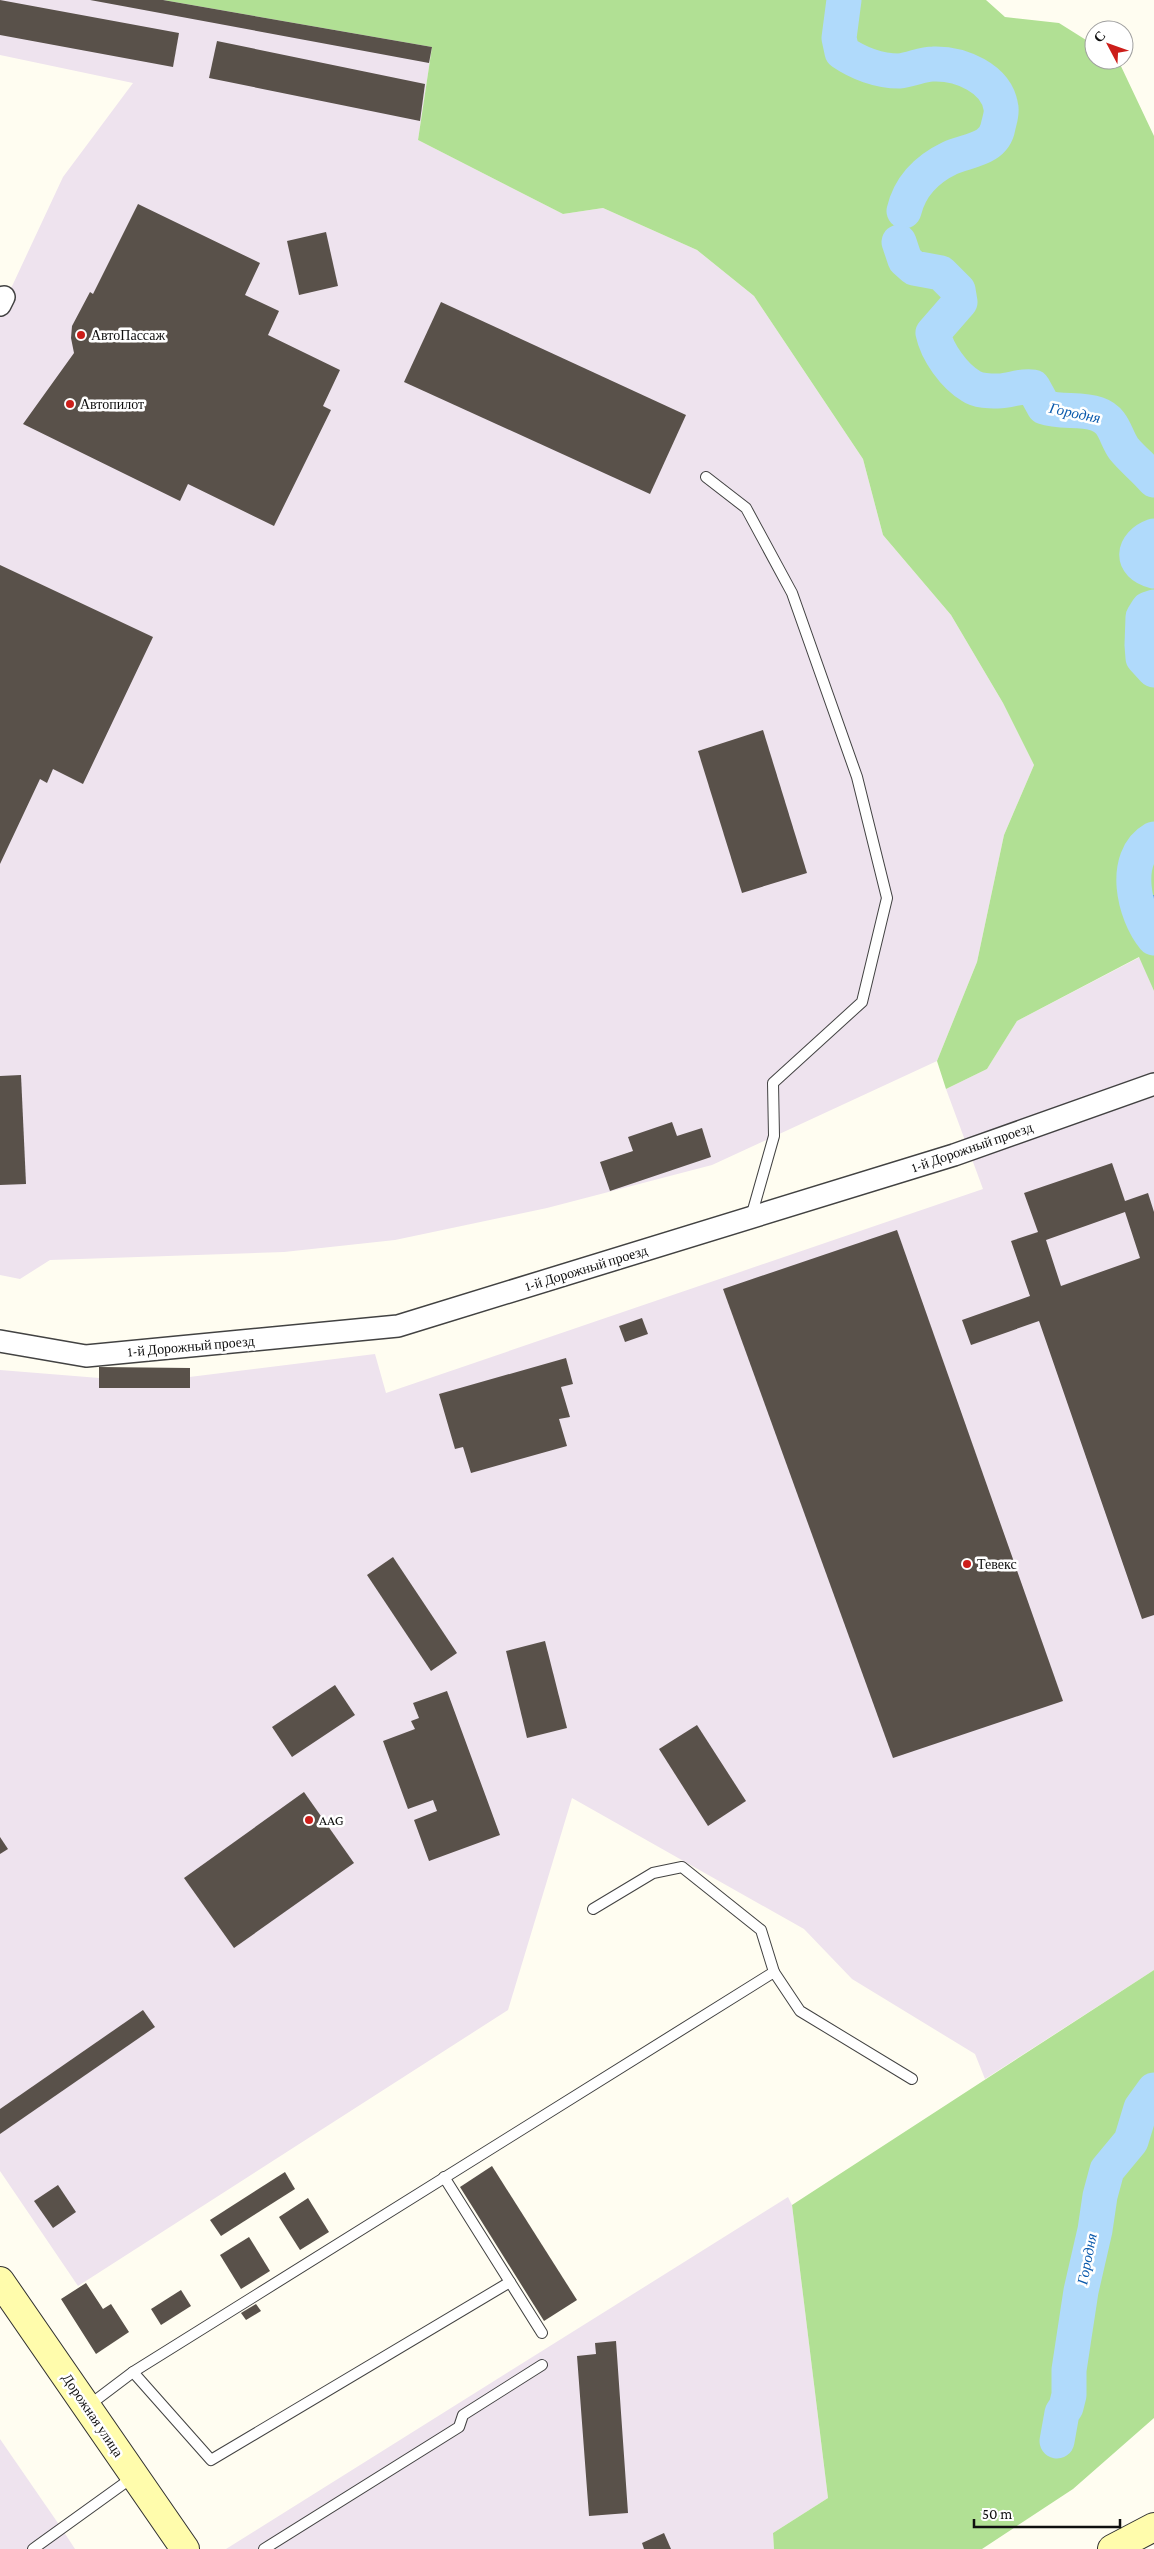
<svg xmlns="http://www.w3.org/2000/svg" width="1154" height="2549" font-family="'Crimson Pro',serif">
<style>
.industrial{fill:#eee3ee}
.forest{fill:#b1e094}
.water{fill:#b0dafb;stroke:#318ad9}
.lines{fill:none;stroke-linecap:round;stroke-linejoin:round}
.river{stroke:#b0dafb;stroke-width:35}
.building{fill:#59514a;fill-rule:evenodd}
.lane-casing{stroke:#424242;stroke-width:12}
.street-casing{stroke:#424242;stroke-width:24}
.secondary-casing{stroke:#313131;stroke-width:30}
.lane{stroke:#fff;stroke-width:10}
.street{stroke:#fff;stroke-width:21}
.secondary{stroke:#fffcac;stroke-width:28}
.poi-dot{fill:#cc1e1a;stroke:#fff;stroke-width:2}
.labels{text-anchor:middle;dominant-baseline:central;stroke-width:5;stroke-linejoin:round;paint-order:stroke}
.poi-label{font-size:14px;fill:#0f0f0f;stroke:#fff;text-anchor:start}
.street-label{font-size:14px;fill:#0f0f0f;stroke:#fff}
.water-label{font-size:15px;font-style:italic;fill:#0c5bad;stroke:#fff}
</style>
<rect width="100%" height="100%" fill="#fffdf1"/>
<g class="industrial">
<path d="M0 0H163L432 47 418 140 563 214 603 208 697 250 754 296 863 459 883 535 951 615 1003 703 1034 765 1004 835 977 962 937 1061 712 1165 547 1208 395 1240 284 1252 50 1260 20 1279 0 1275V312L63 177 133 83 0 55Z"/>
<path d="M1140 957 1154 991V1970L985 2079 975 2054 852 1979 804 1929 572 1798 508 2010 78 2286 0 2171V1370L149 1382 375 1354 386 1393 983 1189 946 1089 987 1069 1017 1021Z"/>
<path d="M788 2197 792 2205 828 2498 773 2533 774 2549H226Z"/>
<path d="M0 2439 62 2529 75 2549H0Z"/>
</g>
<g class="forest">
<path d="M163 0H986L1005 17 1059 23 1094 45V60L1119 62 1154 136V991L1139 957 1017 1021 987 1069 946 1089 937 1061 977 962 1004 835 1034 765 1003 703 951 615 883 535 863 459 754 296 697 250 603 208 563 214 418 140 432 47Z"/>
<path d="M1154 1970V2418L1073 2489 982 2549H774L773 2533 828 2498 792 2205Z"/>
</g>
<path class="water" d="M1140 889 1154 896V936C1127 943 1126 917 1126 898Z"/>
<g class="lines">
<g class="river">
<path d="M844 0 839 38 842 52C858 63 879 71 899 71 911 70 922 64 933 64 960 63 997 78 1001 108 1002 114 999 122 998 127 994 150 967 150 950 158 927 169 910 186 904 211"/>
<path d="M899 242 905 260 914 268 941 273 958 290 960 302 933 333C937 352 954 376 971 386 978 391 990 391 998 391 1011 391 1020 385 1033 387L1044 407C1061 413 1080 408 1097 414 1115 420 1115 437 1124 449 1133 460 1145 469 1154 480"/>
<path d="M1154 536C1132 544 1130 565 1154 571"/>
<path d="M1154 607 1148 609 1143 617 1142 645 1143 658 1154 670"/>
<path d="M1154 839C1121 858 1134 914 1154 938"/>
<path d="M1057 2441 1062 2413 1066 2407 1069 2395V2370L1081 2291 1095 2230 1100 2196 1107 2170 1131 2141 1141 2108 1154 2090"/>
</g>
</g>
<g class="building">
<path d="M0 0 179 33 173 67 0 35Z"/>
<path d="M90 0H163L432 47 429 63Z"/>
<path d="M217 41 425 84 420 121 209 78Z"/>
<path d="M138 204 260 263 245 295 279 311 268 335 340 370 323 406 331 410 274 526 188 484 180 501 23 424 74 353 71 338 72 326 90 292 93 294Z"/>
<path d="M326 232 338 286 299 295 287 241Z"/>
<path d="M441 302 686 415 650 494 404 382Z"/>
<path d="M0 565 153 637 83 784 53 769 47 783 40 779 0 864Z"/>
<path d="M763 730 807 873 742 893 698 751Z"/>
<path d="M21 1075 26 1184 0 1185V1076Z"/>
<path d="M672 1122 677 1136 702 1128 711 1157 610 1191 600 1162 633 1151 628 1137Z"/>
<path d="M1112 1163 1125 1201 1148 1193 1154 1212V1615L1142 1619 1039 1321 971 1345 962 1320 1030 1296 1011 1241 1038 1232 1024 1193ZM1125 1212 1140 1258 1061 1286 1046 1240Z"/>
<path d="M897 1230 1063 1701 893 1758 723 1289Z"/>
<path d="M642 1318 648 1334 625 1342 619 1326Z"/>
<path d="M566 1358 573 1384 561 1387 570 1417 559 1419 567 1446 471 1473 463 1447 455 1449 439 1394Z"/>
<path d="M99 1367 190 1368V1388H99Z"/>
<path d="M393 1557 457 1653 431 1671 367 1575Z"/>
<path d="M545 1641 567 1728 527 1738 506 1651Z"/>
<path d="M335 1685 355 1715 292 1757 272 1727Z"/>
<path d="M447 1691 500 1835 429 1861 414 1820 437 1811 433 1800 408 1809 383 1741 415 1729 411 1721 419 1718 413 1703Z"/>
<path d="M697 1725 746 1801 708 1826 659 1749Z"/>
<path d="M304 1792 354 1863 234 1948 184 1878Z"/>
<path d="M0 1837 8 1849 0 1854Z"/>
<path d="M143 2010 155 2027 0 2134V2109Z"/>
<path d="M492 2166 577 2300 544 2321 460 2187Z"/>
<path d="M285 2172 295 2189 221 2236 210 2220Z"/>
<path d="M58 2185 76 2212 53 2228 34 2201Z"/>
<path d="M308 2198 329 2232 300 2250 279 2217Z"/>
<path d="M249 2237 270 2271 241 2289 220 2255Z"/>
<path d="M86 2283 103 2309 111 2304 129 2332 96 2354 61 2299Z"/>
<path d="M181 2290 191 2306 161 2325 151 2309Z"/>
<path d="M256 2304 261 2311 246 2320 241 2313Z"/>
<path d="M616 2341 628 2513 589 2516 577 2356 596 2354 595 2343Z"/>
<path d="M664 2533 671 2549H644L642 2543Z"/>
</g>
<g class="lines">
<defs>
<g id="lane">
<path d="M706 477 746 508 792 593 857 777 887 898 862 1002 773 1083 774 1136 751 1217"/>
<path d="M593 1909 653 1873 682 1867 761 1930 774 1972"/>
<path d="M444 2177 542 2333"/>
<path d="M133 2372 211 2460 510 2282"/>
<path d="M88 2406 133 2372 774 1972 800 2011 912 2079"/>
<path d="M33 2549 133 2477"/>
<path d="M264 2549 459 2427 463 2415 542 2365"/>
</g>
<g id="street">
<path d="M0 305 4 297"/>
<path d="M0 1341 86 1356 398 1326 954 1155 1154 1084"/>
</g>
<g id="secondary">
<path d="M0 2281 185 2549"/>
<path d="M1112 2549 1154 2527"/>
</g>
</defs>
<use href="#lane" class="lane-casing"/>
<use href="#street" class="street-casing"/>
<use href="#secondary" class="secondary-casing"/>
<use href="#lane" class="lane"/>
<use href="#street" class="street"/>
<use href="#secondary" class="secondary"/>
</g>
<g class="poi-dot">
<circle cx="81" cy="335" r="5"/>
<circle cx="70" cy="404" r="5"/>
<circle cx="967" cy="1564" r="5"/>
<circle cx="309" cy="1820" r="5"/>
</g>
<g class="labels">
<g class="poi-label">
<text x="91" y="335">АвтоПассаж</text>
<text x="80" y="404">Автопилот</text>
<text x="977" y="1564">Тевекс</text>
<text x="319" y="1820">AAG</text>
</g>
<g class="street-label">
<text transform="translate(972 1147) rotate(-19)">1-й Дорожный проезд</text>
<text transform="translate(586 1268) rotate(-17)">1-й Дорожный проезд</text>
<text transform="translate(191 1346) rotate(-5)">1-й Дорожный проезд</text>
<text transform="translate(93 2415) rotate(56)">Дорожная улица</text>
</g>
<g class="water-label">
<text transform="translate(1075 413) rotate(12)">Городня</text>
<text transform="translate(1087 2259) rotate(-79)">Городня</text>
</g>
</g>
<g transform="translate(1109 45) rotate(311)"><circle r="24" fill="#ffffff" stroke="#9f9f9f"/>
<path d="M0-4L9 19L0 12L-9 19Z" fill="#cc1e1a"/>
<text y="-8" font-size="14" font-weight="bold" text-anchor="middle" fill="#0f0f0f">С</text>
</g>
<path d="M974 2519v8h146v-8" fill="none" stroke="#0f0f0f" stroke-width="2.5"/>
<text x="982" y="2519" font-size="15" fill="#0f0f0f" stroke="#ffffff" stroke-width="4" paint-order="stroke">50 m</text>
</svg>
